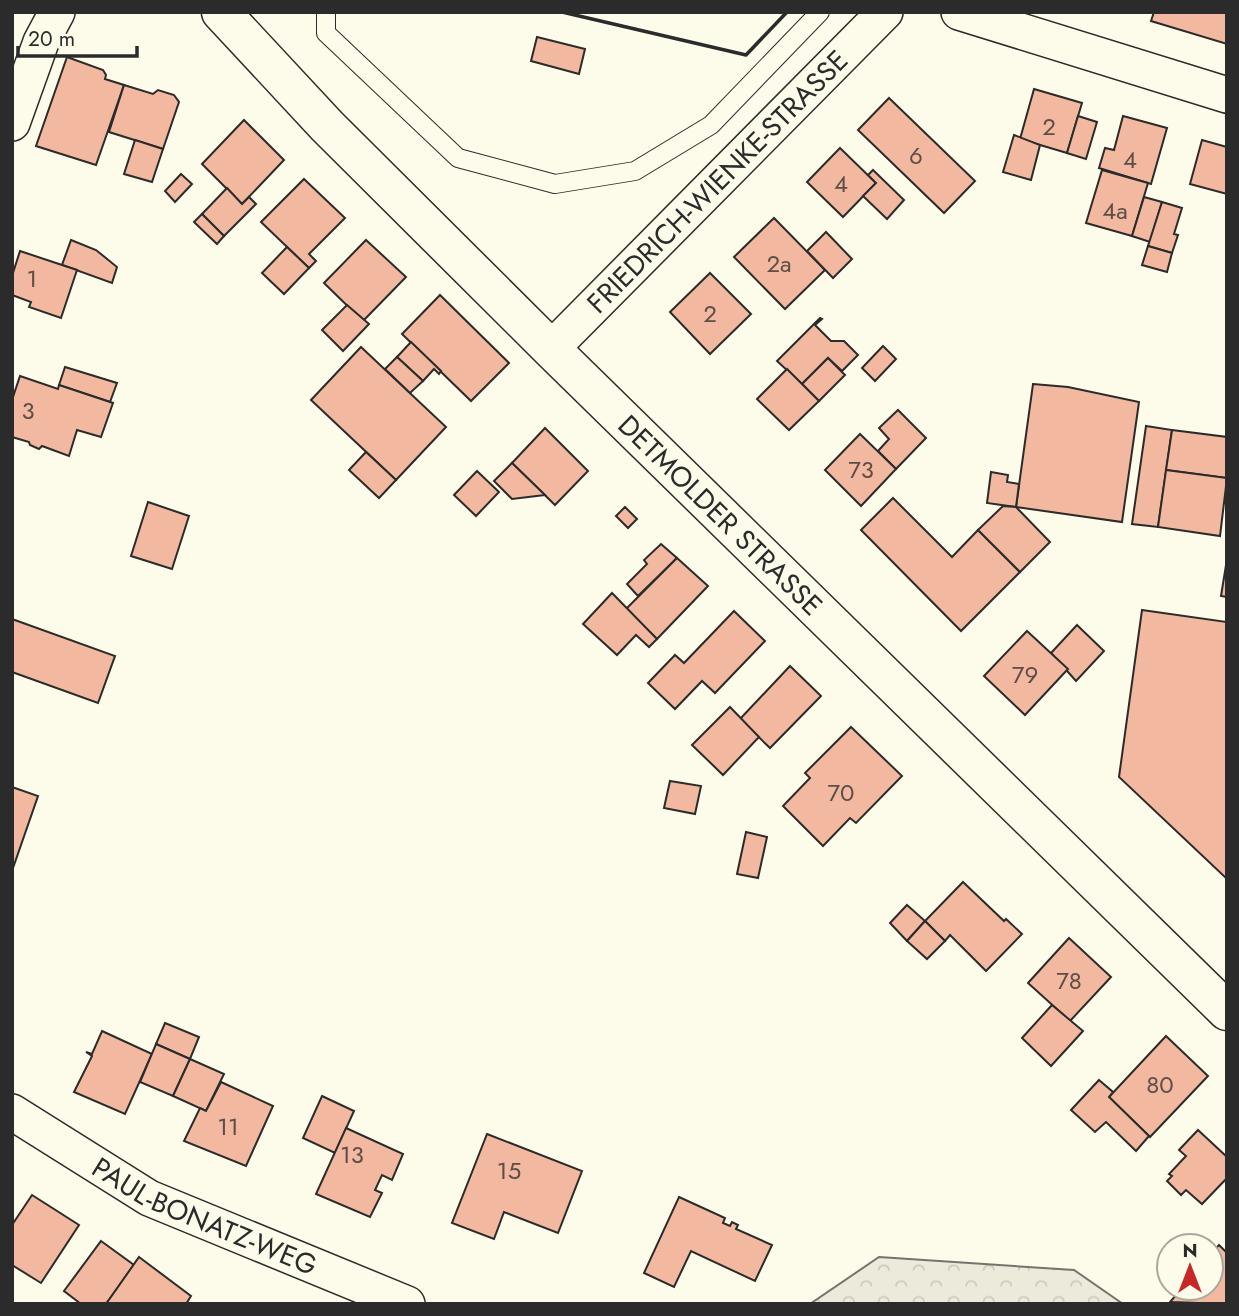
<svg xmlns="http://www.w3.org/2000/svg" width="1239" height="1316" font-family="Jost,sans-serif">
<style>
.forest{fill:url(#forest-crowns);stroke:#74746e;stroke-width:2}
.building{fill:#f2b8a0;stroke:#2b2b2b;stroke-width:2}
.lines{fill:none;stroke-linecap:round;stroke-linejoin:round}
.lane-casing{stroke:#2b2b2b;stroke-width:20}
.street-casing{stroke:#2b2b2b;stroke-width:38}
.primary-casing{stroke:#2b2b2b;stroke-width:41}
.lane{stroke:#fdfbea;stroke-width:18}
.street{stroke:#fdfbea;stroke-width:35}
.primary{stroke:#fdfbea;stroke-width:38}
.wall{stroke:#2b2b2b;stroke-width:3.5}
.labels{text-anchor:middle;dominant-baseline:central;stroke-width:5;stroke-linejoin:round;paint-order:stroke}
.number-label{font-size:24px;fill:#5d4e48}
.street-label{font-size:28px;fill:#2b2b2b;stroke:#fdfbea}
</style>
<defs>
<pattern id="forest-crowns" width="20" height="18" patternUnits="userSpaceOnUse" patternTransform="scale(1.75)"><rect width="20" height="18" fill="#ecebdb"/><path d="M2 6a3 3 0 1 1 6 0M12 15a3 3 0 1 1 6 0" fill="none" stroke="#cbcabc"/></pattern>
</defs>
<rect width="100%" height="100%" fill="#fdfbea"/>
<path class="forest" d="M879 1257 1074 1270 1123 1304H810Z"/>
<g class="building">
<path d="M1154 12H1227V44L1151 21Z"/>
<path d="M537 37 585 49 579 74 531 61Z"/>
<path d="M67 57 103 70 106 75 105 79 124 85 96 165 36 146Z"/>
<path d="M124 85 153 94 158 90 174 95 179 102 163 149 109 132Z"/>
<path d="M1034 89 1082 103 1067 153 1020 139Z"/>
<path d="M889 98 975 181 944 213 858 130Z"/>
<path d="M1078 116 1097 122 1086 159 1067 153Z"/>
<path d="M1123 116 1167 128 1151 184 1099 168 1105 148 1114 150Z"/>
<path d="M244 120 284 160 242 204 202 164Z"/>
<path d="M1014 135 1040 145 1031 180 1003 172Z"/>
<path d="M135 140 163 149 152 182 124 174Z"/>
<path d="M1202 140 1227 147V194L1190 184Z"/>
<path d="M840 148 876 183 843 217 807 182Z"/>
<path d="M873 170 904 200 887 219 863 196 876 183 868 175Z"/>
<path d="M1102 170 1148 183 1132 236 1086 223Z"/>
<path d="M181 174 192 184 175 202 165 191Z"/>
<path d="M304 179 345 218 309 254 316 261 309 268 261 222Z"/>
<path d="M227 188 242 204 249 197 256 204 224 236 202 214Z"/>
<path d="M1144 197 1162 202 1150 242 1132 236Z"/>
<path d="M1162 202 1182 208 1174 234 1178 235 1172 253 1148 246Z"/>
<path d="M202 214 224 236 217 244 194 222Z"/>
<path d="M774 218 825 270 785 309 734 257Z"/>
<path d="M826 232 852 259 833 278 807 251Z"/>
<path d="M71 240 96 250 117 267 112 283 62 265Z"/>
<path d="M366 240 406 277 363 321 324 283Z"/>
<path d="M1148 246 1172 253 1167 272 1142 265Z"/>
<path d="M287 247 309 268 284 294 262 273Z"/>
<path d="M20 251 77 270 61 318 29 307 31 302 12 295V276Z"/>
<path d="M710 273 751 314 710 354 670 312Z"/>
<path d="M440 295 509 363 471 401 402 334Z"/>
<path d="M347 305 369 324 343 351 322 330Z"/>
<path d="M820 318 822 319 815 325 831 341H844L858 355 842 371 828 358 802 384 777 361Z"/>
<path d="M411 342 441 371 439 374 434 369 423 381 397 357Z"/>
<path d="M883 346 896 359 875 381 862 368Z"/>
<path d="M361 347 446 427 396 480 311 400Z"/>
<path d="M397 357 423 381 410 393 385 369Z"/>
<path d="M828 358 845 375 819 401 802 384Z"/>
<path d="M65 367 117 383 110 402 59 385Z"/>
<path d="M787 369 819 401 789 430 757 399Z"/>
<path d="M20 376 58 389 59 385 113 403 101 437 77 430 69 456 42 446 39 449 30 445 29 442 12 437V400Z"/>
<path d="M1033 384 1068 387 1139 402 1122 522 1016 507Z"/>
<path d="M898 410 926 438 896 469 878 451 889 439 879 428Z"/>
<path d="M1146 426 1172 430 1158 527 1132 524Z"/>
<path d="M545 428 588 471 555 505 512 463Z"/>
<path d="M1172 430 1227 437V478L1166 470Z"/>
<path d="M860 434 896 469 861 506 825 470Z"/>
<path d="M366 452 396 480 379 498 349 470Z"/>
<path d="M512 463 545 495 512 499 494 481Z"/>
<path d="M1166 470 1227 478 1220 536 1158 527Z"/>
<path d="M477 471 499 492 476 516 454 495Z"/>
<path d="M991 472 1008 475 1007 482 1019 484 1016 507 987 503Z"/>
<path d="M893 498 952 557 978 530 1020 572 961 631 861 530Z"/>
<path d="M148 502 189 516 172 569 131 556Z"/>
<path d="M1003 506 1016 507 1050 542 1020 572 978 530Z"/>
<path d="M625 507 637 519 628 528 616 516Z"/>
<path d="M661 544 677 558 638 596 627 584 647 564 644 560Z"/>
<path d="M677 558 708 586 657 639 626 609Z"/>
<path d="M1227 559V597L1221 596Z"/>
<path d="M612 593 657 639 649 647 636 635 617 655 583 624Z"/>
<path d="M1142 610 1227 622V879L1119 777Z"/>
<path d="M734 611 765 641 715 693 702 681 675 709 648 683 675 655 684 663Z"/>
<path d="M12 619 115 656 98 703 12 672Z"/>
<path d="M1077 625 1104 651 1076 681 1051 653Z"/>
<path d="M1027 631 1068 669 1025 715 984 676Z"/>
<path d="M790 666 821 696 770 748 740 719Z"/>
<path d="M730 707 759 737 723 775 692 745Z"/>
<path d="M851 727 902 776 856 823 850 818 823 846 783 806 810 778 805 773Z"/>
<path d="M670 781 701 786 695 814 664 808Z"/>
<path d="M12 787 38 796 13 868H12Z"/>
<path d="M746 832 767 837 758 878 737 874Z"/>
<path d="M963 882 1004 921 1006 919 1022 934 986 971 950 935 945 941 925 921Z"/>
<path d="M907 905 925 921 907 941 890 923Z"/>
<path d="M925 921 945 941 927 959 907 941Z"/>
<path d="M1069 938 1111 977 1070 1021 1028 983Z"/>
<path d="M1052 1005 1083 1031 1051 1066 1022 1038Z"/>
<path d="M165 1023 199 1037 190 1059 156 1044Z"/>
<path d="M102 1031 152 1054 125 1114 74 1092 92 1056 86 1052 92 1054Z"/>
<path d="M1166 1036 1208 1076 1150 1137 1109 1097Z"/>
<path d="M156 1044 190 1059 173 1096 140 1082Z"/>
<path d="M190 1059 224 1074 206 1111 173 1096Z"/>
<path d="M1099 1080 1113 1092 1109 1097 1149 1136 1136 1151 1106 1122 1095 1132 1071 1110Z"/>
<path d="M221 1082 273 1106 246 1166 184 1141 200 1108 206 1111Z"/>
<path d="M322 1096 354 1111 335 1153 303 1138Z"/>
<path d="M346 1128 403 1154 392 1180 382 1175 375 1190 382 1193 370 1217 316 1194Z"/>
<path d="M1198 1130 1227 1157V1178L1202 1204 1186 1190 1181 1195 1167 1181 1172 1176 1169 1174 1186 1156 1179 1150Z"/>
<path d="M487 1134 582 1171 558 1233 504 1212 494 1239 452 1223Z"/>
<path d="M32 1195 79 1225 41 1283 12 1265V1225Z"/>
<path d="M679 1197 725 1218 723 1223 730 1226 732 1222 738 1225 736 1229 772 1245 755 1281 691 1251 674 1287 644 1273Z"/>
<path d="M101 1241 134 1265 106 1304H81L64 1291Z"/>
<path d="M1219 1245 1227 1253V1304L1170 1302 1182 1288H1211V1254Z"/>
<path d="M139 1257 191 1296 186 1304H106Z"/>
</g>
<g class="lines">
<defs>
<path id="lane" d="M326 12V33L458 158 555 184 635 171 711 125 820 12"/>
<g id="street">
<path d="M959 12 1227 95"/>
<path d="M12 123 41 42 57 12"/>
<path id="s1" d="M551 349 885 12"/>
<path id="s2" d="M12 1112 149 1198 407 1304"/>
</g>
<g id="primary">
<path id="s3" d="M221 12 327 126 551 349 1227 1011"/>
</g>
</defs>
<use href="#lane" class="lane-casing"/>
<use href="#street" class="street-casing"/>
<use href="#primary" class="primary-casing"/>
<use href="#lane" class="lane"/>
<use href="#street" class="street"/>
<use href="#primary" class="primary"/>
<path class="wall" d="M562 12 746 55 787 12"/>
</g>
<g class="labels">
<g class="number-label">
<text x="1049" y="126">2</text>
<text x="916" y="155">6</text>
<text x="1130" y="159">4</text>
<text x="841" y="183">4</text>
<text x="1115" y="210">4a</text>
<text x="779" y="263">2a</text>
<text x="32" y="278">1</text>
<text x="710" y="313">2</text>
<text x="28" y="410">3</text>
<text x="861" y="469">73</text>
<text x="1025" y="674">79</text>
<text x="841" y="792">70</text>
<text x="1069" y="980">78</text>
<text x="1160" y="1084">80</text>
<text x="228" y="1126">11</text>
<text x="352" y="1154">13</text>
<text x="509" y="1170">15</text>
</g>
<g class="street-label">
<text stroke="none"><textPath href="#s1" startOffset="236">FRIEDRICH-WIENKE-STRASSE</textPath></text>
<text stroke="none"><textPath href="#s3" startOffset="709">DETMOLDER STRASSE</textPath></text>
<text stroke="none"><textPath href="#s2" startOffset="220">PAUL-BONATZ-WEG</textPath></text>
</g>
</g>
<rect width="1239" height="1316" fill="none" stroke="#2b2b2b" stroke-width="28"/>
<g transform="translate(1190 1267)"><circle r="33" fill="#fdfbea" stroke="#a9a89e" stroke-width="2"/>
<path d="M0-5L12 26L0 18L-12 26Z" fill="#c62828"/>
<text y="-10" font-size="19" font-weight="bold" text-anchor="middle" fill="#2b2b2b">N</text>
</g>
<path d="M18 46v10h119v-10" fill="none" stroke="#2b2b2b" stroke-width="3.5"/>
<text x="28" y="46" font-size="21" fill="#2b2b2b" stroke="#fdfbea" stroke-width="5" paint-order="stroke">20 m</text>
</svg>
